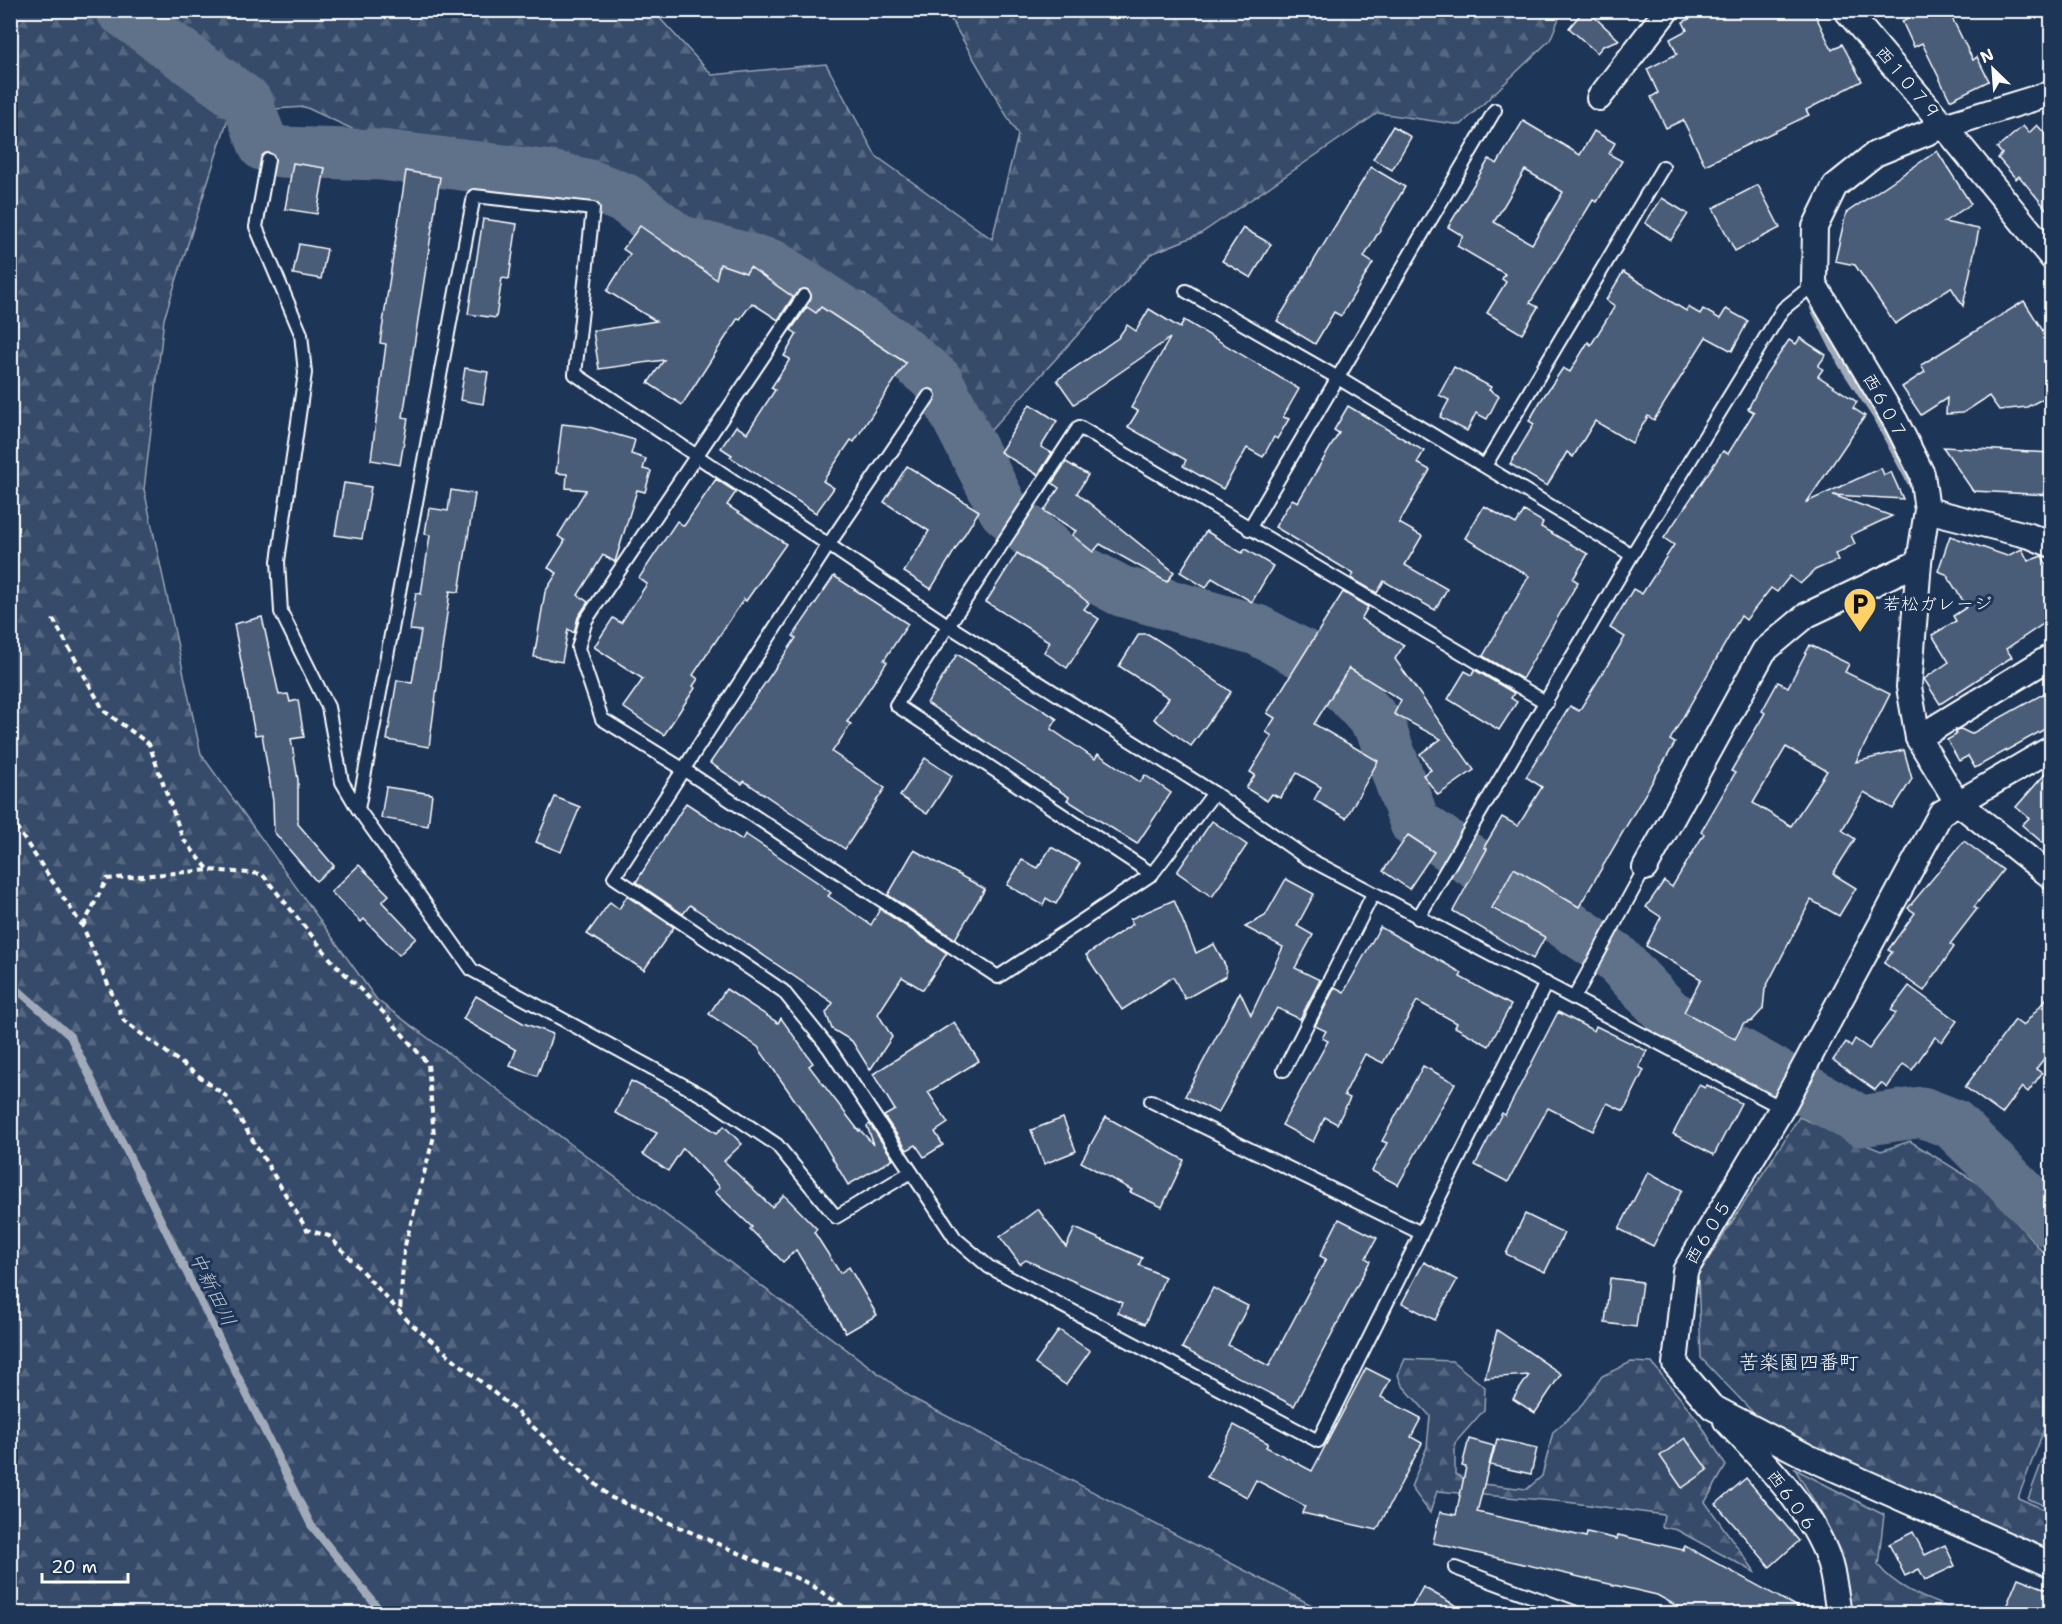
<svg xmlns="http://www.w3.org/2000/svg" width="2062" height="1624" font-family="'Shantell Sans','Klee One',sans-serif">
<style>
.grass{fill:#364b69;stroke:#9aa5b4;stroke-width:1.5}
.forest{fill:url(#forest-firs);stroke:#9aa5b4;stroke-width:1.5}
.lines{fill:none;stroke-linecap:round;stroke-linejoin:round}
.stream{stroke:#a0aab8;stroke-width:8}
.river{stroke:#617289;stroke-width:51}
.building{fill:#4a5d79;stroke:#fff;stroke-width:1.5;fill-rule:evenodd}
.service-casing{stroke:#fff;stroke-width:16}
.minor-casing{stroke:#fff;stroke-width:28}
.path{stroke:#fff;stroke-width:4;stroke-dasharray:6 4.5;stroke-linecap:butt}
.service{stroke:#1d3557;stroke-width:12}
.minor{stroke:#1d3557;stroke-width:24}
.labels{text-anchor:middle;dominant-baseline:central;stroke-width:6;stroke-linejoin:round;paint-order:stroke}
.street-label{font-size:18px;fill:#fff;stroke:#1d3557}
.poi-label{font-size:18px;fill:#fff;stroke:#1d3557;text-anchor:start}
.water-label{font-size:20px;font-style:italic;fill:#b8c0ca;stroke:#1d3557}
.neighbourhood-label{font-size:20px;fill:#fff;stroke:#1d3557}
</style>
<defs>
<pattern id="forest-firs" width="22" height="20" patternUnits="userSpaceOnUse" patternTransform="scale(1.5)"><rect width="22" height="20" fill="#364b69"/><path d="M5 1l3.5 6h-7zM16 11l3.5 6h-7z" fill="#546680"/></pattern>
</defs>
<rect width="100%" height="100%" fill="#1d3557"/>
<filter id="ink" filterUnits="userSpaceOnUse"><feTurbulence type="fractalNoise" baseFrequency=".0167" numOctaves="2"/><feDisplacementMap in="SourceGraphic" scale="12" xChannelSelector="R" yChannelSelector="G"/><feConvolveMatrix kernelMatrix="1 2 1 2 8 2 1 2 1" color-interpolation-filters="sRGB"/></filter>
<g filter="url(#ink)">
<path class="grass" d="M2051 1437V1508L2028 1499Z"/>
<g class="forest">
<path d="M11 10 653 11 712 75 826 64 876 156 992 239 1018 135 946 11H1562L1550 40 1461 125 1378 113 1200 234 1151 254 982 440 865 294 702 250 575 166 456 177 305 107 230 112 164 319 144 489 201 754 377 1000 912 1398 1327 1613H11Z"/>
<path d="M1799 1117 1881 1151 1910 1141 1986 1188 2051 1261V1411L2018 1498 2051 1512V1555L2039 1553 1762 1422 1701 1358 1698 1275Z"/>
<path d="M1405 1359 1452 1361 1485 1387 1484 1410 1455 1443V1474L1473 1483 1527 1489 1542 1476 1553 1432 1578 1410 1602 1376 1631 1362 1652 1363 1698 1420 1726 1466 1705 1502 1756 1573 1677 1530 1662 1527 1664 1515 1566 1502 1437 1491 1430 1513 1411 1487 1427 1447 1430 1416 1402 1385 1398 1375Z"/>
<path d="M1795 1469 1884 1515 1878 1565C1898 1591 1933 1601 1963 1613H1852L1843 1563 1824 1518Z"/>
</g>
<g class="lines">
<g class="stream">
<path d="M1814 308 1841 362 1876 416 1914 488"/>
<path d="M10 983 70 1036 311 1525 383 1614"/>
</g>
<path class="river" d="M121 10 247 102 264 146 281 152 381 155 551 176 590 185 626 199 678 240 772 265 894 344 938 381 1004 510 1060 559 1121 591 1257 630 1306 656 1349 692 1380 726 1415 823 1614 956 1669 1014 1861 1121 1922 1112 1953 1124 2052 1223"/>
</g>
<g class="building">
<path d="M1584 10H1587L1619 40 1603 46 1597 53 1569 28Z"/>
<path d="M1706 10H1813L1832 50 1842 44 1862 81 1806 110 1809 115 1705 165 1683 120 1666 128 1651 97 1658 93 1647 69 1677 54 1670 39 1687 30 1683 22Z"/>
<path d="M1923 10H1948L1973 60 1977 57 1989 81 1950 100 1922 43 1914 47 1902 21Z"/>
<path d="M1523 121 1580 155 1594 131 1615 143 1609 154 1622 161 1597 202 1593 200 1530 303 1538 307 1522 334 1487 313 1506 282 1502 279 1505 274 1457 246 1463 236 1448 227 1489 159 1497 164ZM1525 170 1563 192 1532 244 1494 222Z"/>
<path d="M2037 125 2052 141V216L2019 176 2016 179 1998 158 2002 154 1997 148 2001 145 2023 126 2029 133Z"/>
<path d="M1393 126 1411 137 1392 170 1373 159Z"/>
<path d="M1937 151 1971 204 1944 222 1979 229 1963 306 1951 287 1895 324 1855 265 1835 261 1846 213Z"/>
<path d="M293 163 325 168 317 214 285 209Z"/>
<path d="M1371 167 1405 187 1364 257 1373 263 1341 316 1334 312 1315 344 1277 321Z"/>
<path d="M406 171 440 177 403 417 408 418 400 465 371 460 386 344 380 343Z"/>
<path d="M1758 185 1780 228 1735 251 1713 208Z"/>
<path d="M1662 198 1688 214 1671 240 1645 223Z"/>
<path d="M483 219 517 224 509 279 502 278 496 318 468 314Z"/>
<path d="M640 226 716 279 720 264 746 273 750 267 793 297 778 320 752 303 740 319 738 318 682 405 648 383 664 360 599 369 593 331 656 321 607 291 630 254 623 249Z"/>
<path d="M1243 228 1271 244 1251 278 1222 261Z"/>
<path d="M299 244 327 249 321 279 293 274Z"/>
<path d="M1623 272 1686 311 1688 307 1700 314 1703 309 1720 319 1726 309 1748 321 1732 351 1706 337 1654 420 1648 416 1632 443 1595 421 1573 457 1567 452 1547 486 1510 464 1534 424 1529 421 1540 402 1563 368 1570 372 1588 342 1591 345 1615 306 1606 300Z"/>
<path d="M2024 301 2052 345V394L2027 407 1999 410 1989 396 1963 413 1946 414 1947 398 1921 415 1902 387 1925 372 1921 365Z"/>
<path d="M807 307 816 313 821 307 906 363 854 442 851 440 823 481 834 488 816 513 730 457 732 455 721 448 736 426 747 433 775 390 771 388 790 359 784 356 797 334 791 330Z"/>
<path d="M1149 309 1180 328 1184 320 1299 389 1283 417 1289 419 1277 439 1274 437 1263 457 1247 448 1223 489 1183 466 1186 460 1128 427 1138 411 1131 408 1170 338 1074 404 1057 380 1118 338 1127 325 1136 331Z"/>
<path d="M1800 338 1826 355 1818 366 1823 369 1818 376 1857 402 1853 408 1865 416 1807 502 1881 468 1884 475 1891 472 1903 499 1833 495 1892 516 1851 535 1855 544 1835 554 1838 560 1815 570 1800 584 1790 576 1777 592 1771 588 1746 620 1741 616 1670 740 1675 743 1579 907 1514 868 1492 908 1545 937 1533 959 1453 911 1487 849 1484 847 1502 817 1518 826 1542 787 1526 777 1570 706 1579 711 1625 637 1610 628 1633 589 1642 594 1674 545 1664 538 1723 451 1728 454 1754 412 1748 409 1766 374 1789 340 1796 344Z"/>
<path d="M1454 367 1491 387 1489 390 1499 396 1487 419 1476 413 1467 431 1440 417 1449 400 1439 395Z"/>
<path d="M465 368 488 372 483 404 460 400Z"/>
<path d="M1030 404 1057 421 1041 447 1052 453 1038 475 1000 452Z"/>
<path d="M1348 406 1424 451 1417 463 1430 470 1399 523 1422 536 1405 565 1447 589 1435 610 1384 581 1377 593 1351 578 1354 574 1275 527 1292 499 1298 502 1339 433 1334 430Z"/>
<path d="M562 424 589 427 635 440 631 454 646 459 643 469 651 471 645 492 637 490 615 562 603 555 578 595 588 602 578 617 574 633 568 629 562 662 534 657 545 592 557 573 548 568 565 541 558 536 586 490 566 488 567 474 556 473Z"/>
<path d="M1943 447 2052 453V495L1973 491Z"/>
<path d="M1066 462 1088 475 1077 493 1174 572 1167 582 1100 544 1093 552 1072 535 1076 531 1044 511 1059 488 1052 483Z"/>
<path d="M907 466 979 511 931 589 904 572 929 531 884 502Z"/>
<path d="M716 479 736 492 727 505 786 544 746 601 744 599 693 675 698 679 693 686 695 688 664 735 623 707 643 679 594 647 613 618 621 623 647 584 639 578 677 521 684 526Z"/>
<path d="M344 483 371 487 362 539 335 535Z"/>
<path d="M451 490 475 494 459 592 450 591 429 747 387 740 397 680 412 683 421 631 410 630 416 593 421 594 430 535 425 534 429 508 448 511Z"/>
<path d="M1484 506 1516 524 1524 511 1543 522 1541 527 1588 554 1573 579 1578 582 1522 679 1483 656 1529 576 1465 538Z"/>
<path d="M1206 531 1242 553 1245 549 1273 566 1252 602 1212 578 1206 588 1180 572Z"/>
<path d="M1950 536 2007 556 2022 549 2028 561 2042 556 2052 576V618L2006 649 2012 657 1940 704 1924 679 1949 662 1932 635 1956 621 1953 616 1967 607 1946 574 1938 571Z"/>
<path d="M1017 553 1058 579 1089 603 1084 609 1099 619 1067 668 1044 652 1050 642 986 602Z"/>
<path d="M834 576 908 624 884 660 887 662 847 722 851 724 832 752 885 788 845 849 744 781 742 784 710 763 796 638 793 636Z"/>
<path d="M1343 592 1368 607 1361 619 1404 645 1395 659 1474 770 1438 795 1423 775 1431 770 1420 754 1441 739 1394 714 1401 700 1349 668 1314 724 1378 761 1346 818 1314 800 1321 787 1297 773 1280 798 1272 794 1267 801 1246 788 1255 775 1250 772 1272 736 1266 732 1275 718 1267 713Z"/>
<path d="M262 617 279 695 288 694 290 702 298 700 304 737 291 739 298 780V824L334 866 316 881 274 832 273 801 262 734 255 735 234 624Z"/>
<path d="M1139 634H1148L1169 647 1231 692 1191 746 1154 719 1169 698 1119 666Z"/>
<path d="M1810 645 1849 664 1845 672 1890 694 1856 762 1904 750 1912 779 1893 809 1864 792 1842 830 1855 839 1833 874 1856 888 1839 916 1811 900 1765 989 1763 1009 1752 1021 1743 1024 1735 1039 1684 1012 1701 979 1646 946 1661 917 1646 907 1664 881 1672 887 1704 834 1701 832 1735 773 1731 771 1765 713 1762 711 1778 682 1788 687ZM1786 747 1827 771 1791 826 1753 803Z"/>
<path d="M957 654 1057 719 1051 729 1095 759 1098 754 1140 782 1145 775 1171 793 1137 844 1067 800 1069 797 927 703Z"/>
<path d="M1475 670 1514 693 1511 698 1517 702 1499 730 1448 699 1465 671 1472 675Z"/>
<path d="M2052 689V725L1975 768 1968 756 1959 761 1947 740 1956 735 1955 732 1961 729 1971 734Z"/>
<path d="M925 758 952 776 927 814 900 796Z"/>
<path d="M2052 766V851L2022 825 2029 818 2016 807Z"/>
<path d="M386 787 432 794 428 826 381 818Z"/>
<path d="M555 797 580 807 561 852 536 842Z"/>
<path d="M686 803 742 840 745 834 820 884 831 893 828 896 871 925 880 909 947 953 923 990 902 977 878 1014 892 1037 870 1070 852 1041 832 1029 826 1013 833 1003 690 905 683 914 636 882Z"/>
<path d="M1212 821 1247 845 1212 897 1177 872Z"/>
<path d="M1408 835 1434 852 1409 889 1383 871Z"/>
<path d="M1964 841 2003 870 1974 907 1977 909 1950 944 1954 947 1924 991 1884 963 1892 952 1888 950 1915 913 1908 908Z"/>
<path d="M1051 847 1080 863 1056 904 1046 898 1043 905 1007 885 1022 860 1038 868Z"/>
<path d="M914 850 985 889 955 939 888 895Z"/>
<path d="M359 865 389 895 382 902 416 938 399 955 364 919 361 922 331 892Z"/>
<path d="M1286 879 1314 894 1297 926 1313 935 1295 968 1320 980 1300 1019 1277 1008 1218 1113 1185 1096 1240 992 1251 1015 1283 947 1245 927 1265 916Z"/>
<path d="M627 896 674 927 644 970 587 934 610 902 619 909Z"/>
<path d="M1174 900 1196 953 1214 944 1226 967V976L1185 999 1173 977 1122 1010 1086 955 1133 924 1130 919Z"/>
<path d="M1380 927 1462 973 1460 977 1511 1005 1489 1046 1455 1027 1457 1023 1417 1001 1383 1063 1365 1054 1344 1095 1350 1098 1337 1124 1325 1117 1313 1142 1282 1125 1328 1041 1322 1038 1326 1031 1315 1026 1335 987 1344 992Z"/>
<path d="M1909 986 1957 1021 1942 1042 1935 1037 1912 1070 1903 1064 1887 1088 1881 1083 1875 1090 1833 1060 1846 1042 1851 1046 1855 1039 1869 1049 1896 1013 1891 1010Z"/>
<path d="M726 989 778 1023 781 1018 813 1063 809 1066 859 1131 860 1130 874 1145 867 1126 870 1124 893 1159 848 1185 817 1132 758 1047 709 1014Z"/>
<path d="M2052 992V1048L2036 1069 2042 1073 2028 1092 2022 1087 2002 1114 1965 1087 2015 1020 2023 1026Z"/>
<path d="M476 996 523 1023 553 1034 537 1076 510 1066 516 1050 463 1019Z"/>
<path d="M1558 1012 1594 1031 1596 1026 1647 1051 1639 1067 1644 1070 1624 1111 1607 1103 1593 1131 1548 1108 1508 1182 1475 1165 1502 1113 1505 1115Z"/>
<path d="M954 1022 979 1061 928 1092 948 1123 935 1132 943 1145 924 1157 916 1145 907 1150 884 1116 895 1110 873 1074Z"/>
<path d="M1423 1066 1455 1083 1398 1185 1372 1171 1387 1143 1382 1141Z"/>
<path d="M631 1081 664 1098 717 1133 724 1126 742 1144 724 1161 772 1207 784 1195 817 1229 814 1232 840 1273 849 1267 877 1315 846 1333 796 1250 783 1262 750 1229 752 1227 715 1192 720 1187 683 1148 668 1171 643 1154 657 1133 615 1113Z"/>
<path d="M1699 1085 1705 1088 1707 1085 1741 1103 1714 1155 1673 1134Z"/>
<path d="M1106 1117 1184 1160 1162 1207 1130 1192 1132 1190 1081 1162Z"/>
<path d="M1063 1118 1076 1151 1044 1164 1031 1130Z"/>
<path d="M1648 1172 1682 1190 1653 1246 1619 1229Z"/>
<path d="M1038 1209 1066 1247 1075 1228 1142 1258 1139 1265 1165 1277 1145 1324 1118 1313 1122 1303 1026 1260 1020 1264 1000 1237Z"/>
<path d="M1525 1214 1564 1233 1545 1272 1506 1254Z"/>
<path d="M1339 1219 1377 1238 1366 1258 1370 1261 1294 1406 1182 1348 1213 1288 1248 1306 1228 1345 1269 1366 1326 1259 1320 1256Z"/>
<path d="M1424 1262 1457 1280 1435 1320 1402 1303Z"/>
<path d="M1610 1278 1642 1282 1636 1327 1605 1323Z"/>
<path d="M1059 1330 1090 1351 1066 1385 1035 1364Z"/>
<path d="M1497 1330 1561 1374 1535 1413 1513 1399 1529 1375 1485 1378Z"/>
<path d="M1366 1368 1390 1380 1381 1397 1421 1418 1411 1437 1422 1443 1377 1530 1302 1513 1305 1506 1256 1480 1247 1497 1207 1477 1234 1425 1268 1443 1266 1447 1312 1471Z"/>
<path d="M1685 1438 1708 1470 1682 1488 1660 1456Z"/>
<path d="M1469 1439 1494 1446 1477 1512 1586 1537 1587 1532 1617 1539 1618 1535 1683 1550 1685 1546 1810 1614H1691L1657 1595 1433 1543 1440 1512 1456 1515 1466 1467 1462 1466Z"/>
<path d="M1497 1439 1537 1448 1531 1474 1490 1465Z"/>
<path d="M1746 1478 1799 1541 1770 1567 1716 1504Z"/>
<path d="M1913 1532 1925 1555 1945 1545 1955 1566 1925 1580 1919 1569 1905 1576 1889 1544Z"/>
<path d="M2018 1578 2051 1591 2041 1614H2003Z"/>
<path d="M1423 1587 1471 1614H1408Z"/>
</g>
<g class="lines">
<defs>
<g id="service">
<path d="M268 160 256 227 301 334 305 373 278 561 281 612 328 707 342 782 358 809"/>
<path d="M1186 291 1338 378 1632 555"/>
<path d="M804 296 586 620 578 648 602 719 683 769 998 977 1152 874 1214 793"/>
<path d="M929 396 829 544 614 877 783 991 829 1048 955 1238 989 1267 1318 1441 1546 983"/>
<path d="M1485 466 1663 167"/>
<path d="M1249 529 1495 110"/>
<path d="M1152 874 896 705 1079 427 1547 703"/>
<path d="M1418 918 1632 555 1783 309 1814 284"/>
<path d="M1574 998 1645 868"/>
<path d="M1284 1070 1373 894"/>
<path d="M1151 1101 1421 1233"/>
<path d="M911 1172 836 1217 777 1145 707 1098 472 970 358 809 474 196 593 209 575 374 949 626 1214 793 1305 857 1782 1108"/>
<path d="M1455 1568 1579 1614"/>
</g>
<g id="minor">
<path d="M1846 10 1944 126 2052 93"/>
<path d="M1599 98 1667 10"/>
<path d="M2052 258 1944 126 1875 154 1835 186 1815 227 1814 284 1896 422 1922 474 1927 510 1919 562 1909 687 1918 738 1957 802 2052 877"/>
<path d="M1927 510 2030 536 2052 545"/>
<path d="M1918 738 2052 656"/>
<path d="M2052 748 1941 813 1782 1108 1685 1271 1675 1364 1712 1407 1808 1457 2052 1565"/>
<path d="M1645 868 1764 651 1807 615 1919 562"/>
<path d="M1726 1421C1761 1459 1801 1498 1823 1546 1833 1566 1835 1591 1839 1614"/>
</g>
</defs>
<use href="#service" class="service-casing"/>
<use href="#minor" class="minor-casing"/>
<g class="path">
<path d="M53 619 104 711 149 744 183 839 209 870 262 874 333 962 385 1014 428 1064 434 1136 404 1249 400 1312"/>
<path d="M10 818 83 927 124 1021 226 1096 307 1230 329 1236 409 1322 510 1406 610 1497 810 1584 854 1614"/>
<path d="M83 926 107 879 209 870"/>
</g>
<use href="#service" class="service"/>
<use href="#minor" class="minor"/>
</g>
</g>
<defs>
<symbol id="parking-pin" viewBox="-11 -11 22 30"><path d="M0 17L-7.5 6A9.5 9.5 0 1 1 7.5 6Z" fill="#ffd166" stroke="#1d3557"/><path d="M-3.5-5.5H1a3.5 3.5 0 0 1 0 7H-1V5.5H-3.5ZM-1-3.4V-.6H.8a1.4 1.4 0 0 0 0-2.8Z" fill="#111"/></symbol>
</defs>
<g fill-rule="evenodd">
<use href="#parking-pin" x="1841" y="585" width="38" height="52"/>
</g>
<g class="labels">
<g class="street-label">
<text transform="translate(1908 83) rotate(50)">西１０７９</text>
<text transform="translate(1885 406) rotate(61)">西６０７</text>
<text transform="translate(1708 1232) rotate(-59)">西６０５</text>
<text transform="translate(1792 1501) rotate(54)">西６０６</text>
</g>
<g class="poi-label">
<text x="1883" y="604">若松ガレージ</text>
</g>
<g class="water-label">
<text transform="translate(213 1289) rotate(64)">中新田川</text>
</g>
<g class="neighbourhood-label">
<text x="1799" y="1362">苦楽園四番町</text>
</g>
</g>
<rect width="2062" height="1624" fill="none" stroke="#1d3557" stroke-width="36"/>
<rect x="18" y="18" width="2026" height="1588" fill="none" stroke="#fff" stroke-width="2" filter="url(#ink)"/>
<g transform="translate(1993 69) rotate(335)" stroke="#1d3557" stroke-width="4.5" paint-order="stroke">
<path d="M0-4.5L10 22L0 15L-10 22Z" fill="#ffffff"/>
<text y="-9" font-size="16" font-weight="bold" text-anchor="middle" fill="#ffffff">N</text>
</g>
<path d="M42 1573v9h86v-9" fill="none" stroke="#ffffff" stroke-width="3"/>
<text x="51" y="1573" font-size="18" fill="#ffffff" stroke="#1d3557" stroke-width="4.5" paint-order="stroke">20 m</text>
</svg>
